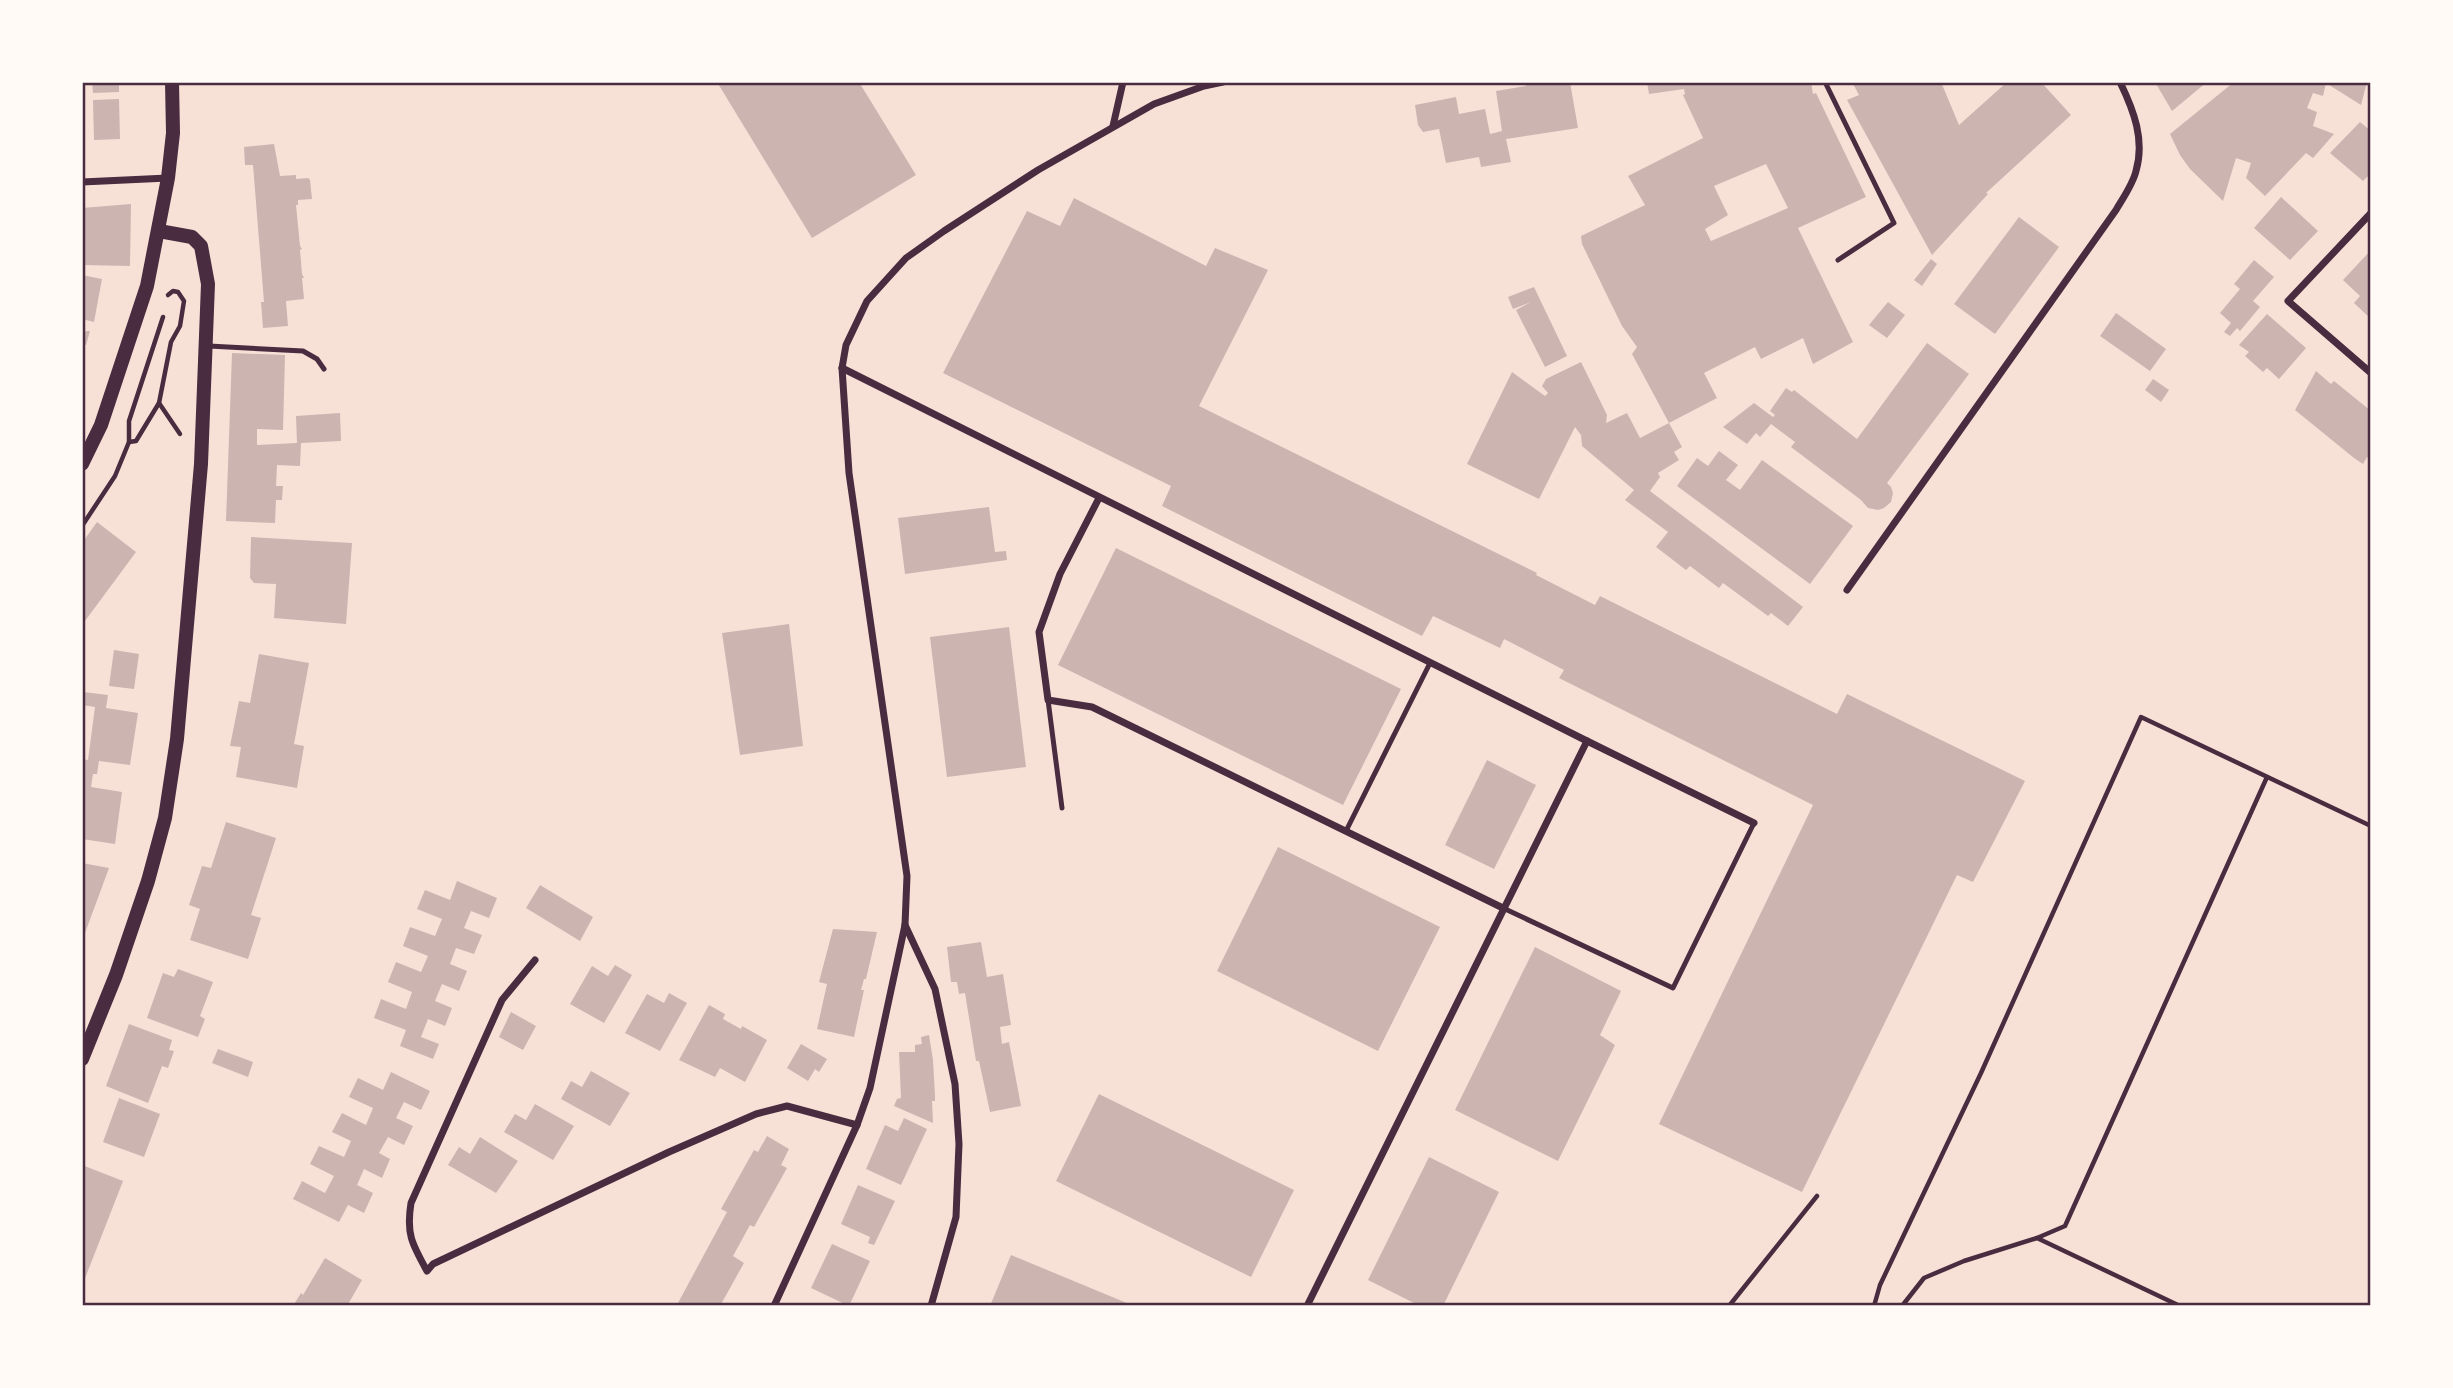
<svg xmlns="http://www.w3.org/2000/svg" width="2453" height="1388" font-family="'Noto Sans',sans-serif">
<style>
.building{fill:#ccb4b1;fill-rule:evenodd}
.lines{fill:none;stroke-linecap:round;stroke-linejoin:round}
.path{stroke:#4a2c40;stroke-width:4.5}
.service{stroke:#4a2c40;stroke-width:5}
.minor{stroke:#4a2c40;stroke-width:7}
.secondary{stroke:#4a2c40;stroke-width:14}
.neatline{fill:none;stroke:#4a2c40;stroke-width:2.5}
</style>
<rect width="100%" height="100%" fill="#f7e1d7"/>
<g class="building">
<path d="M92 82H119V92L93 93Z"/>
<path d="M717 82H859L916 175 812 238Z"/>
<path d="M1526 82H1570L1578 128 1506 139 1511 162 1481 167 1479 157 1446 163 1439 129 1423 132 1418 125 1415 105 1456 97 1459 114 1485 109 1490 134 1502 131 1496 91 1526 86Z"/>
<path d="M1647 82H1811L1813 94 1816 93 1866 197 1798 228 1853 342 1813 364 1803 338 1761 359 1755 347 1704 373 1717 398 1669 423 1682 447 1674 452 1679 460 1658 473 1660 477 1650 491 1803 607 1788 626 1771 613 1768 616 1723 583 1719 588 1690 566 1686 570 1656 547 1668 532 1625 500 1634 490 1582 446 1581 435 1575 427 1539 499 1467 464 1512 372 1545 396 1548 393 1542 386 1546 379 1581 362 1607 415 1606 423 1627 413 1640 438 1669 423 1632 354 1637 347 1622 326 1582 244 1581 236 1645 205 1628 176 1703 138 1683 95 1685 94 1684 89 1649 94ZM1766 164 1788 208 1711 241 1705 229 1728 215 1714 186Z"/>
<path d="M1852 82H1941L1959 125 2007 82H2041L2071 115 1986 193 1988 194 1932 255 1847 100 1859 95Z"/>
<path d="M2155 82H2207L2172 111Z"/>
<path d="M2234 82H2367L2361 105 2326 83 2323 96 2313 93 2307 108 2317 112 2313 126 2334 134 2313 158 2306 153 2265 196 2246 178 2251 163 2236 158 2223 201 2190 169 2180 155 2170 134Z"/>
<path d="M119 99 120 139 94 140 93 100Z"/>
<path d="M2360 122 2371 131V173L2363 181 2330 153Z"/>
<path d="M274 144 280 176 296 175V179L308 178 310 180 312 199 298 200V205H296L300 246 302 249 300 250 302 274 304 278H302L304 299 286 301 288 326 263 328 261 302H264L253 165H245L244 147Z"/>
<path d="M2281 197 2318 231 2290 260 2254 228Z"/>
<path d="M1074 198 1206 266 1215 248 1268 270 1199 406 1537 573 1536 575 1595 605 1600 596 1837 714 1847 694 2025 781 1973 882 1957 875 1802 1192 1659 1124 1813 805 1559 678 1564 670 1504 639 1500 648 1433 616 1422 636 1162 506 1171 486 943 373 1027 211 1060 226Z"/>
<path d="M131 204 130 266 82 265V208Z"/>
<path d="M2019 217 2059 247 1995 334 1954 304Z"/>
<path d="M2371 250V319L2354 303 2360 296 2343 280Z"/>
<path d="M1931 259 1937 264 1922 286 1914 280Z"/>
<path d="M2254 260 2274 277 2253 301 2260 307 2240 331 2237 328 2230 336 2224 332 2231 323 2220 313 2240 289 2234 284Z"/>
<path d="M82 275 102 279 94 322 82 319Z"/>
<path d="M1534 287 1567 356 1545 367 1516 310 1531 302 1513 309 1508 297Z"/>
<path d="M1888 302 1905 315 1887 338 1869 325Z"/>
<path d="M2116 313 2166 349 2150 371 2100 336Z"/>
<path d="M2267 314 2306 348 2279 379 2267 368 2263 372 2245 356 2249 352 2239 345Z"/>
<path d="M87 331H90L86 345H82V332Z"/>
<path d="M1927 343 1969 374 1887 483 1891 487 1893 493 1891 502 1884 508 1878 510 1868 508 1861 500 1791 447 1795 442 1771 424 1760 437 1756 433 1747 444 1723 427 1754 403 1773 417 1775 415 1770 411 1786 388 1792 392 1794 390 1857 439Z"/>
<path d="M232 353 285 355 283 430 257 429V445L297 443 296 416 340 413 341 441 301 443 300 466 277 465 276 486H283L282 500H276L275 523 226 521Z"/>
<path d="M2316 371 2331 384 2334 381 2371 411V460L2367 457 2363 464 2354 458 2295 410Z"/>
<path d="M2153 379 2169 390 2161 402 2145 390Z"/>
<path d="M1719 451 1738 465 1726 480 1740 490 1762 460 1853 526 1810 584 1677 486 1697 458 1708 466Z"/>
<path d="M989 507 995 552 1006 551 1007 560 905 574 898 518Z"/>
<path d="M97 522 136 552 82 625V543Z"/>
<path d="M251 537 352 543 346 624 274 618 276 584 254 583 250 578Z"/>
<path d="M1116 548 1401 689 1343 805 1058 665Z"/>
<path d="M789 624 803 746 740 755 722 633Z"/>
<path d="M1009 627 1026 767 947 777 930 637Z"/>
<path d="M114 650 139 654 134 689 109 686Z"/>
<path d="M259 654 309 663 294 744 304 746 297 788 236 777 241 747 230 746 239 701 250 703Z"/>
<path d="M83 692 108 695 106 708 138 713 130 765 99 761 97 774H93L91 787 122 792 115 844 82 839V759L88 760 95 707 82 705Z"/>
<path d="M1487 760 1536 785 1494 869 1445 845Z"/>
<path d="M226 822 276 838 251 915 261 918 248 959 190 940 200 909 189 905 202 866 211 868Z"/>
<path d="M1278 847 1440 927 1378 1051 1217 971Z"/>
<path d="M82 863 109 868 85 933H82Z"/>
<path d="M457 881 497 898 489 918 471 911 464 928 482 935 474 954 456 948 450 964 467 971 459 991 442 984 435 1001 452 1008 445 1026 428 1019 421 1037 439 1044 433 1059 400 1046 406 1030 374 1018 381 999 406 1009 412 992 388 982 396 962 421 972 428 956 403 946 410 927 435 936 442 919 417 909 425 890 450 900Z"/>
<path d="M540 885 593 917 580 941 526 908Z"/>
<path d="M833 929 877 932 866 979H864L861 990H864L854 1037 817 1029 827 984 819 982Z"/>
<path d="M981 942 987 977 1003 974 1011 1025 1000 1027 1002 1044 1009 1042 1021 1106 990 1112 979 1061H976L965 993 959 994 957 982H951L947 947Z"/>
<path d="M1535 947 1621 991 1600 1035 1615 1045 1558 1161 1455 1110Z"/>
<path d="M615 965 632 975 604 1023 570 1004 592 966 608 976Z"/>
<path d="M178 969 213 982 200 1016 205 1019 198 1037 147 1018 163 973 174 977Z"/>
<path d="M669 993 687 1003 660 1051 625 1033 647 994 664 1003Z"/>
<path d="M709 1005 725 1014 723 1019 741 1029 742 1026 767 1040 745 1082 720 1068 715 1077 679 1060Z"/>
<path d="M511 1012 536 1026 523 1050 499 1037Z"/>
<path d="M129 1024 172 1040 169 1050 174 1051 168 1068 162 1066 148 1103 106 1086Z"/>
<path d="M929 1035 933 1060 935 1096V1101H932L933 1123 894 1106 897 1099 901 1098 899 1052H915V1045L922 1044 921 1037Z"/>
<path d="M801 1044 827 1059 819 1072 815 1069 808 1081 787 1068Z"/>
<path d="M218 1049 253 1062 248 1077 212 1063Z"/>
<path d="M591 1071 630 1093 610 1126 561 1099 571 1081 582 1087Z"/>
<path d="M391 1072 430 1091 421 1110 404 1102 396 1118 413 1126 404 1145 388 1137 379 1153 390 1159 382 1178 364 1169 357 1185 373 1193 364 1213 348 1205 339 1222 293 1199 302 1181 325 1193 334 1176 310 1164 319 1146 344 1157 351 1141 332 1132 342 1113 366 1125 373 1108 349 1097 358 1078 383 1090Z"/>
<path d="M1099 1094 1294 1190 1251 1277 1056 1181Z"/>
<path d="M119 1098 160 1114 144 1157 103 1142Z"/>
<path d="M535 1104 574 1126 553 1160 504 1132 515 1114 526 1120Z"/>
<path d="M904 1118 927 1129 901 1185 866 1169 885 1125 898 1131Z"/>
<path d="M767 1136 789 1149 781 1165 787 1168 754 1227 750 1225 733 1256 744 1263 720 1306H684L678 1303 727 1212 721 1209 754 1150 758 1152Z"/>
<path d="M480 1137 518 1161 496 1193 448 1165 459 1147 470 1154Z"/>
<path d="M1429 1157 1499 1192 1443 1306H1420L1368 1280Z"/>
<path d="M82 1165 123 1181 82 1286Z"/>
<path d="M858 1185 895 1201 874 1245 868 1243 870 1237 841 1224Z"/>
<path d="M832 1244 870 1261 849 1306 811 1288Z"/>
<path d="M1011 1255 1134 1306H990Z"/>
<path d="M325 1258 362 1280 347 1306H293L301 1293 303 1295Z"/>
</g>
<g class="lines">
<g class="path">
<path d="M168 295 173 291 178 292 184 301 180 326 171 342 159 403 180 434"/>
<path d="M129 442 136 441 159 403"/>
<path d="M82 526 115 476 129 442V421L163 317"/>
<path d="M2037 1238 2065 1226 2267 777"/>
<path d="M1729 1306 1817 1196"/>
<path d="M1874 1306 1880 1285 1981 1073 2141 717 2371 826"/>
<path d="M1902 1306 1924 1278 1964 1261 2037 1238 2180 1306"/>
</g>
<g class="service">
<path d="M1825 82 1894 223 1838 260"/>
<path d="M209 346 303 351 317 359 324 369"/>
<path d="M1048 700 1062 808"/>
<path d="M1346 831 1430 663"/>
<path d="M1503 908 1673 988 1754 823"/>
</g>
<g class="minor">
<path d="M1113 126 1123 82"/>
<path d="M82 182 168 178"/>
<path d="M2371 213 2288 301 2371 373"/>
<path d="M842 368 1587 741 1307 1306"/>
<path d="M1099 498 1060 574 1039 632 1048 700 1092 707 1503 908"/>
<path d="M1847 590 2116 210C2123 198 2133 184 2136 171 2145 140 2134 111 2120 82"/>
<path d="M1587 741 1754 823"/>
<path d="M905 925 935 989 955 1084 959 1144 956 1217 931 1306"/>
<path d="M535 960 502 1000 411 1203C406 1234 412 1244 427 1271L433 1264 669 1152 756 1114 787 1106 857 1125"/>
<path d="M774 1306 857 1125 870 1088 905 925 907 876 849 473 842 368 846 345 867 301 906 258 944 231 1038 170 1154 104 1204 86 1223 82"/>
</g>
<g class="secondary">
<path d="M82 464 101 425 147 286 168 178 173 133 172 82"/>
<path d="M82 1059 116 975 148 881 165 818 177 739 201 464 208 284 201 246 192 237 159 231"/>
</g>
</g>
<rect width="2453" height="1388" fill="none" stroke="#fffaf5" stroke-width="168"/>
<rect x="84" y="84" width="2285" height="1220" class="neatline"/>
</svg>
